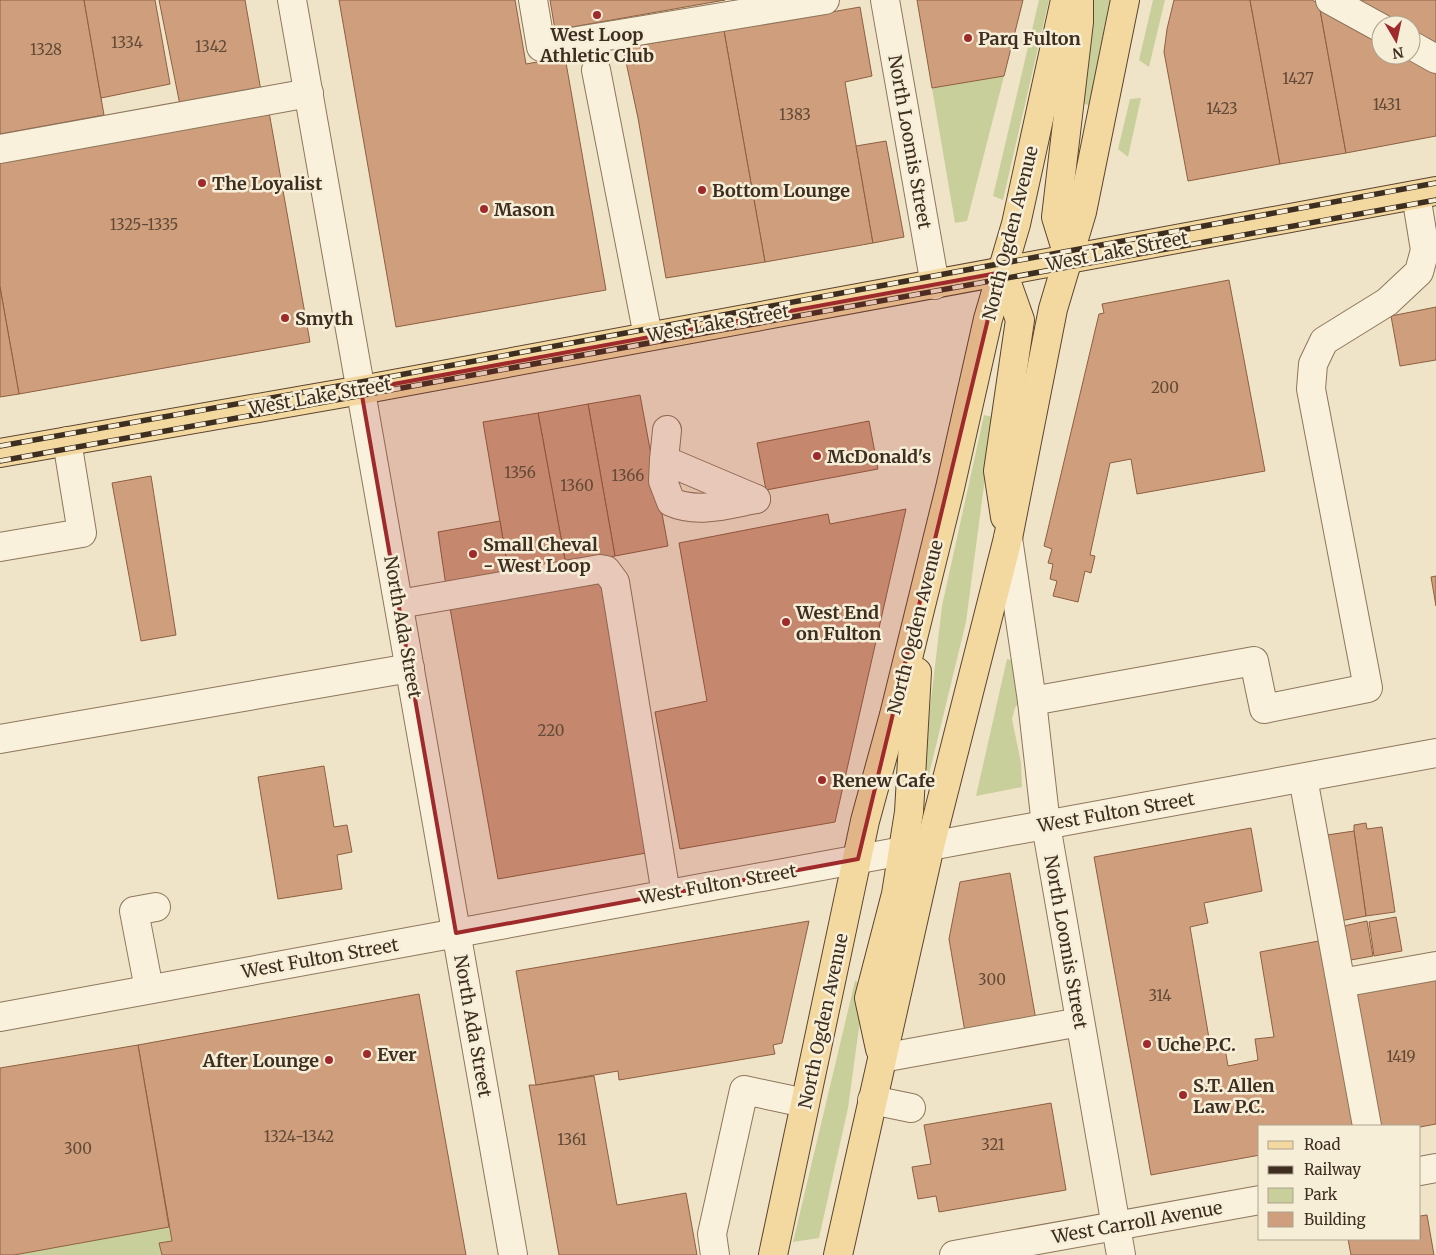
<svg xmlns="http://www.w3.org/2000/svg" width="1436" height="1255" font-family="Merriweather,serif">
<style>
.green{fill:#c9cf9b}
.building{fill:#cf9f7d;stroke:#8d5f41}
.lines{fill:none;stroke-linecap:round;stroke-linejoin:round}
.minor-casing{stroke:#8d765c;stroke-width:30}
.major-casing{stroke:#5b4430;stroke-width:30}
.minor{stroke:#faf1dc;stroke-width:28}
.major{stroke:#f3d9a0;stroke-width:28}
.rail-casing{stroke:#3d2e20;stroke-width:5.5}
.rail{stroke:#f7eed8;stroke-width:4;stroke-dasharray:11;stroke-linecap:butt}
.marked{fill:#9e2a2b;fill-opacity:0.2;stroke:#9e2a2b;stroke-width:4;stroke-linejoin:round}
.poi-dot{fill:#9e2a2b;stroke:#f7eed8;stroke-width:2}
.labels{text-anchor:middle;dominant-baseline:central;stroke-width:5;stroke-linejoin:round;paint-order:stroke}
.number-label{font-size:15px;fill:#624a37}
.poi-label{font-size:18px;font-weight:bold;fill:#3d2e20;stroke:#f7eed8;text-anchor:start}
.street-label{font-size:18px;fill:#3d2e20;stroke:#f7eed8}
</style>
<rect width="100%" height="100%" fill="#f0e4c8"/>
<g class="green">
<path d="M1039 0H1049L1003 200 993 196Z"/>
<path d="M1094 0H1110L1089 105 1080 103Z"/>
<path d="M1153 0H1165L1149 67 1139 60Z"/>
<path d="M1004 76 967 221 955 223 932 88Z"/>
<path d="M1141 98 1128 157 1118 149 1130 99Z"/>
<path d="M984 415 993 417 966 622 926 787 921 785 942 606Z"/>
<path d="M1007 659 1015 661 1021 698 1015 708 1012 719 1021 763 1022 787 976 796Z"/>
<path d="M855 981 865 984 848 1108 819 1238 793 1242Z"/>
<path d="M169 1227 172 1241 159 1243 162 1255H14Z"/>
</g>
<g class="building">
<path d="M0 0H84L104 115 0 134Z"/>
<path d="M84 0H155L170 84 101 98Z"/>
<path d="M159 0H245L261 91 180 105Z"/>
<path d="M339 0H515L526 64 565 57 606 290 396 327Z"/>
<path d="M550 0H725L555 30Z"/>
<path d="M917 0H1023L1004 76 932 88Z"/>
<path d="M1174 0H1250L1280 164 1188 181 1164 52 1167 29Z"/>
<path d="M1250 0H1312L1319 4 1346 153 1280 164Z"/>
<path d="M1343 0H1436V52L1411 38V25H1388Z"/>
<path d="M1319 4 1381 40V55H1407L1436 72V136L1346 153Z"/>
<path d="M860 7 872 76 845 82 873 243 765 262 724 31Z"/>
<path d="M724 31 765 262 666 278 638 118 623 48Z"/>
<path d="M269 112 310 342 19 394 0 287V160Z"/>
<path d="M886 141 904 237 873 243 856 146Z"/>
<path d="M1229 280 1265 471 1137 494 1131 459 1110 463 1090 555 1095 556 1091 573 1085 571 1078 602 1053 596 1057 581 1050 579 1053 564 1048 563 1052 549 1044 546 1099 314 1104 313 1102 304Z"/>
<path d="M0 287 19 394 0 397Z"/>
<path d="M1436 307V360L1400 366 1391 316Z"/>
<path d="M640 395 668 546 615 556 588 404Z"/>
<path d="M588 404 615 556 566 565 538 413Z"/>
<path d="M538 413 566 565 509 575 483 422Z"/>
<path d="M869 421 878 469 766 490 757 443Z"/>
<path d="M151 476 176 635 141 641 112 483Z"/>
<path d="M906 509 835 822 680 849 655 712 707 701 679 543 828 514 830 524Z"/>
<path d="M500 521 509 575 446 586 438 532Z"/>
<path d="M1436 576V606L1431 577Z"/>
<path d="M604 581 652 852 498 879 450 608Z"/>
<path d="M324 766 334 827 347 825 352 852 337 855 342 889 278 899 258 777Z"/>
<path d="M1366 823 1367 829 1382 827 1395 912 1366 916 1354 831V825Z"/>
<path d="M1251 828 1262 891 1204 903 1208 923 1190 927 1210 1044 1224 1042 1228 1066 1258 1060 1255 1039 1274 1037 1260 952 1324 940 1358 1126H1260V1155L1151 1175 1094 857Z"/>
<path d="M1354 831 1366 916 1340 921 1327 835Z"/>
<path d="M1010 873 1036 1020 965 1032 949 939 960 882Z"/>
<path d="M1396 917 1402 951 1374 956 1369 922Z"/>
<path d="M809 921 782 1043 773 1045 775 1054 619 1080 618 1071 536 1085 516 971Z"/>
<path d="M1367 921 1373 956 1345 961 1339 927Z"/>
<path d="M1436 974V1124L1420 1127 1379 1126 1354 989Z"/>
<path d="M419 994 466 1255H162L159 1243 172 1241 138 1045Z"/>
<path d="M138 1045 169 1227 14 1255H0V1068Z"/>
<path d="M594 1076 617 1205 686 1193 697 1255H559L529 1085H536Z"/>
<path d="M1051 1103 1066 1190 939 1212 936 1196 918 1199 912 1167 931 1164 924 1125Z"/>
<path d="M1427 1215 1434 1255H1351L1348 1239H1420V1216Z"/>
</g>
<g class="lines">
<defs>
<g id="minor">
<path d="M292 0 513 1255"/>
<path d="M533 0 541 47 825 0"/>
<path d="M885 0 935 285"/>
<path d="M1330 0 1381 28"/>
<path d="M1411 45 1436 59"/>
<path d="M596 70 648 336"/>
<path d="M0 149 309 93"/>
<path d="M667 430 664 460 756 499"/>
<path d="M664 460 663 481 671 502C698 514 729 504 756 499"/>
<path d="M1008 538 1032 701 1046 825 1121 1255"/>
<path d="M0 547 82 533 67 441"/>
<path d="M399 604 600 569 606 570 615 582 666 894"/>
<path d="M1032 701 1254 661 1264 709 1368 688 1311 389 1313 364 1324 341 1387 302 1419 272 1425 250 1416 195"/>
<path d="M0 739 410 668"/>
<path d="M1303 778 1367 1126"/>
<path d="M1341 983 1436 966"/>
<path d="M149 989 134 911 156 907"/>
<path d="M0 1017 1436 753"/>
<path d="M882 1058 1080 1022"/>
<path d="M872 1100 911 1108"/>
<path d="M1420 1171 1436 1168"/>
<path d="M715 1255 712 1234 744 1090 805 1103"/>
<path d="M954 1255 1260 1200"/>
</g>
<g id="major">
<path d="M1069 259 1056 217 1079 22V0"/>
<path d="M1003 272 1020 320 998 471 1005 517"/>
<path d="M0 453 361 390 1436 191"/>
<path d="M880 1049 869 998 896 894 909 812 917 672"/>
<path d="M773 1255 865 821 894 715 950 488 988 319 1016 224 1065 0"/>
<path d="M838 1255 930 846 1008 538 1053 309 1082 212 1125 0"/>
</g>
</defs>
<use href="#minor" class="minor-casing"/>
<use href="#major" class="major-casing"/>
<use href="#minor" class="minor"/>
<use href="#major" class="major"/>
<defs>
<g id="rail">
<path d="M0 446 372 380 1436 183"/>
<path d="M0 461 1436 200"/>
</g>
</defs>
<use href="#rail" class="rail-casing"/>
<use href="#rail" class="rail"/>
</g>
<path class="marked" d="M1003 272 988 319 858 859 456 933 361 390Z"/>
<g class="poi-dot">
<circle cx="597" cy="15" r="5"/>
<circle cx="968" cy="38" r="5"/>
<circle cx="202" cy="183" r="5"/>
<circle cx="702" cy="190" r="5"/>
<circle cx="484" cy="209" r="5"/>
<circle cx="285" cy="318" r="5"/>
<circle cx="817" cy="456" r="5"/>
<circle cx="473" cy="554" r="5"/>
<circle cx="786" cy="622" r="5"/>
<circle cx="822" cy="780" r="5"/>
<circle cx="1147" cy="1044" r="5"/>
<circle cx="367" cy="1054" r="5"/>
<circle cx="329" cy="1060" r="5"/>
<circle cx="1183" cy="1095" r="5"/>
</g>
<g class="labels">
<g class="number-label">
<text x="127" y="42">1334</text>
<text x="211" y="46">1342</text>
<text x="46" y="49">1328</text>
<text x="1298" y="78">1427</text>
<text x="1387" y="104">1431</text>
<text x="1222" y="108">1423</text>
<text x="795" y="114">1383</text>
<text x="144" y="224">1325-1335</text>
<text x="1165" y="387">200</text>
<text x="520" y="472">1356</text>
<text x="628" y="475">1366</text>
<text x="577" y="485">1360</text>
<text x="551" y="730">220</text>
<text x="992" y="979">300</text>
<text x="1160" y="995">314</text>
<text x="1401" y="1056">1419</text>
<text x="299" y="1136">1324-1342</text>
<text x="572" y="1139">1361</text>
<text x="993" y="1144">321</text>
<text x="78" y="1148">300</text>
</g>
<g class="poi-label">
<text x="597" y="34" text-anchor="middle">West Loop<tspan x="597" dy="21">Athletic Club</tspan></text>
<text x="978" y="38">Parq Fulton</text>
<text x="212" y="183">The Loyalist</text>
<text x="712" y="190">Bottom Lounge</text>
<text x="494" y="209">Mason</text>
<text x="295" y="318">Smyth</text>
<text x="827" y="456">McDonald's</text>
<text x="483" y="544">Small Cheval<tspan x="483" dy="21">- West Loop</tspan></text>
<text x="796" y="612">West End<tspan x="796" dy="21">on Fulton</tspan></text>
<text x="832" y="780">Renew Cafe</text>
<text x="1157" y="1044">Uche P.C.</text>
<text x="377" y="1054">Ever</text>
<text x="319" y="1060" text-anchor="end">After Lounge</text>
<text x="1193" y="1085">S.T. Allen<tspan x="1193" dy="21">Law P.C.</tspan></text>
</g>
<g class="street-label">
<text transform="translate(910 142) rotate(80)">North Loomis Street</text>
<text transform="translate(1010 233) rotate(-76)">North Ogden Avenue</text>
<text transform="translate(1117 251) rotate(-11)">West Lake Street</text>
<text transform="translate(718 323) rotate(-10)">West Lake Street</text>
<text transform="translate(320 396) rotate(-10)">West Lake Street</text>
<text transform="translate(403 627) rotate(80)">North Ada Street</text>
<text transform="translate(915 627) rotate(-76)">North Ogden Avenue</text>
<text transform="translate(1116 812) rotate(-10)">West Fulton Street</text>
<text transform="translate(718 884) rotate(-10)">West Fulton Street</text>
<text transform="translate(1066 942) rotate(80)">North Loomis Street</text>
<text transform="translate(320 958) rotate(-10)">West Fulton Street</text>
<text transform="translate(823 1021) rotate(-78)">North Ogden Avenue</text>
<text transform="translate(473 1026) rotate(80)">North Ada Street</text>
<text transform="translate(1137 1222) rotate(-10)">West Carroll Avenue</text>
</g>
</g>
<rect x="1258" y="1125" width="162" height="115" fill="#f7eed8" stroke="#ada18e"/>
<rect x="1268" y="1141" width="25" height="8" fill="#f3d9a0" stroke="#ada18e"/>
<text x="1304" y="1150" font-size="15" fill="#3d2e20">Road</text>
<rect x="1268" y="1166" width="25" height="8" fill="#3d2e20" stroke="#ada18e"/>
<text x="1304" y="1175" font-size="15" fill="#3d2e20">Railway</text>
<rect x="1268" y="1188" width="25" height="15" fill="#c9cf9b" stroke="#ada18e"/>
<text x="1304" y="1200" font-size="15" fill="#3d2e20">Park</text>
<rect x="1268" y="1212" width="25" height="15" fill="#cf9f7d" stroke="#ada18e"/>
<text x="1304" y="1225" font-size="15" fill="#3d2e20">Building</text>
<g transform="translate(1396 40) rotate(171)"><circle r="24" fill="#f7eed8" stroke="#ada18e"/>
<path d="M0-4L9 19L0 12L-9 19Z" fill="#9e2a2b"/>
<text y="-8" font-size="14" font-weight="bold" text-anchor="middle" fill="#3d2e20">N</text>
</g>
</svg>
